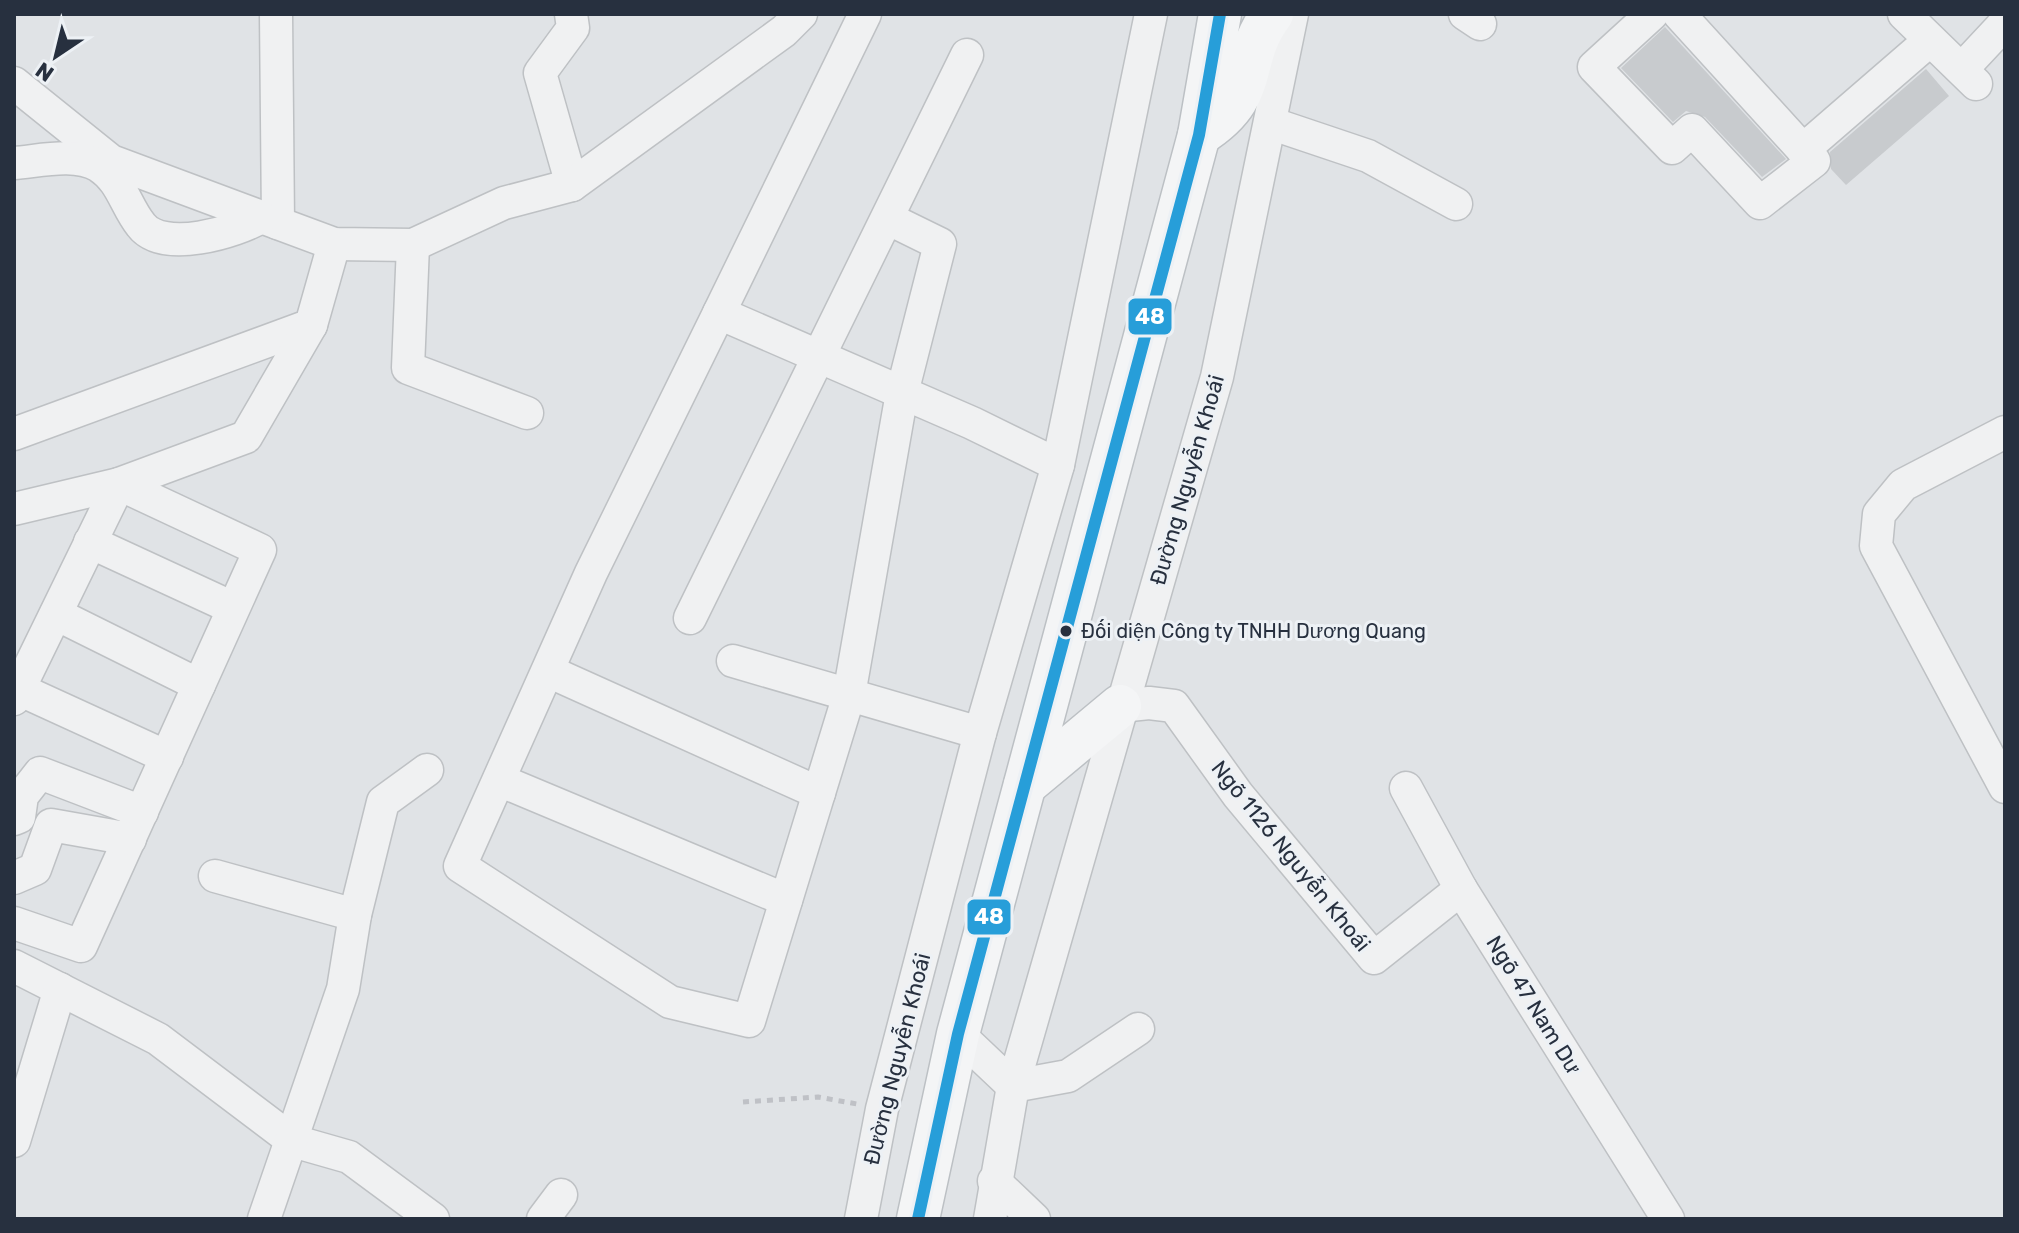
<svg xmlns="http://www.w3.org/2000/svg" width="2019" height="1233" font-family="Rubik,sans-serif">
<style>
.building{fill:#c8cbce}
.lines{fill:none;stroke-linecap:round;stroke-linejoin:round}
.minor-casing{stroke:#bec1c4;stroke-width:35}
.major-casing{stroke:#bcc0c4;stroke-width:45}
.path{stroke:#bfc1c6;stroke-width:5;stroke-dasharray:6 6;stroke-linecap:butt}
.minor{stroke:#f0f1f2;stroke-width:32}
.major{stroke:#f4f5f6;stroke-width:42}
.bus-1-casing{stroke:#edf1f5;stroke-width:18}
.bus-1{stroke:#279ed9;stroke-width:12}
.bus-dot{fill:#27303f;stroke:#edf1f5;stroke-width:3}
.labels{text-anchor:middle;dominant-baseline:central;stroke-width:6;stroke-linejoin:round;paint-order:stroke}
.bus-label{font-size:20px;fill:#27303f;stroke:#edf1f5;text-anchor:start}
.street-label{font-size:22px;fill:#27303f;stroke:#edf1f5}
.line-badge{stroke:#edf1f5;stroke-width:3}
.badge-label{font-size:22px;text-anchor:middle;font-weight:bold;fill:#fff}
</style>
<rect width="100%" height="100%" fill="#e0e3e6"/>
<g class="building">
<path d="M1665 27 1786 159 1762 177 1705 117 1686 111 1673 122 1621 68Z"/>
<path d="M1926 69 1949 96 1846 185 1831 169 1830 152Z"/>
</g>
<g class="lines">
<defs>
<g id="minor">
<path d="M276 14 278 223"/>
<path d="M571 14 573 28 540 73 572 185"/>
<path d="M865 14 719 313 972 423 1058 465"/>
<path d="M1465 14 1480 24"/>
<path d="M1652 14 1594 67 1672 148 1692 130 1760 203 1814 161 1803 150"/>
<path d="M1679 14 1803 150 1929 41"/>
<path d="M1904 14 1976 84"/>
<path d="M1962 69 2005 23"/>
<path d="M14 83 111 161 334 244 413 245 504 203 572 185 784 31 801 14"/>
<path d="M1270 123 1368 156 1456 204"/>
<path d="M14 163C40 161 75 152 99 166 122 181 125 205 141 225 163 254 236 232 261 217"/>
<path d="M413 245 408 368 527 413"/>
<path d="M719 313 591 573 460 866 670 1002 749 1021 849 695 902 393 940 244 889 219"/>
<path d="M2005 432 1903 485 1879 514 1876 546 2005 787"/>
<path d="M14 434 311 325 334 244"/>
<path d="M14 509 119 484 260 550 81 946 14 923"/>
<path d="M90 542 233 608"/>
<path d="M56 614 199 685"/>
<path d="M690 618 967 55"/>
<path d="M733 661 980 733"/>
<path d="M548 671 819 793"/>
<path d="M14 687 167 757"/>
<path d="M14 699 119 484 246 437 311 325"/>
<path d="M1120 706 1149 703 1174 706 1238 795 1374 958 1461 889"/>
<path d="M499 780 786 900"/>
<path d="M1406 788 1461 889 1668 1219"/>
<path d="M14 819 19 817 22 796 40 773 142 812"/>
<path d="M215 876 355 915"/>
<path d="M14 878 35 869 51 825 130 839"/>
<path d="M14 966 158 1039 293 1141 349 1157 433 1219"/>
<path d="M958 1034 1013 1086 1068 1076 1138 1029"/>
<path d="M14 1141 60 989"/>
<path d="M994 1181 1034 1219"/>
<path d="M264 1219 343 989 355 915 383 802 427 770"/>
<path d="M543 1219 561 1195"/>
<path d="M861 1219 882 1109 980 733 1058 465 1151 14"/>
<path d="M990 1219 1013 1086 1217 377 1292 14"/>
</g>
<g id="major">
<path d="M1199 135C1263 95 1236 62 1272 14"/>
<path d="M1025 785 1120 706"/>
<path d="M918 1219 958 1034 1199 135 1220 14"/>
</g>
</defs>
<use href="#minor" class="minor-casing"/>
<use href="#major" class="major-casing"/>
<path class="path" d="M743 1102 818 1097 857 1104"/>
<use href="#minor" class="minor"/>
<use href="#major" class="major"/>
<defs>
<path id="bus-1" d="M918 1219 958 1034 1199 135 1220 14"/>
</defs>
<use href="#bus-1" class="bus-1-casing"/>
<use href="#bus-1" class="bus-1"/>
</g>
<circle class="bus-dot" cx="1066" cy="631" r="7"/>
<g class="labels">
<g class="bus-label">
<text x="1081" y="631">Đối diện Công ty TNHH Dương Quang</text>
</g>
<g class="street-label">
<text transform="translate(1187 480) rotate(-74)">Đường Nguyễn Khoái</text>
<text transform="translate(1291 856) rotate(51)">Ngõ 1126 Nguyễn Khoái</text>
<text transform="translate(1534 1005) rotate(58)">Ngõ 47 Nam Dư</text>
<text transform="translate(897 1059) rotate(-76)">Đường Nguyễn Khoái</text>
</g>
</g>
<g class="line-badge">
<rect x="1127" y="297" width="46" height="39" rx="8" fill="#279ed9"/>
<rect x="966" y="898" width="46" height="38" rx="8" fill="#279ed9"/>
</g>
<g class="badge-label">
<text x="1150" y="324">48</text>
<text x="989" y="924">48</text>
</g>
<rect width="2019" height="1233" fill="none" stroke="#27303f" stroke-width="32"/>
<g transform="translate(56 56) rotate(215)" stroke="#edf1f5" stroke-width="6" paint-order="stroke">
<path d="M0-6L14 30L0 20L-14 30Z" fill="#27303f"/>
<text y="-12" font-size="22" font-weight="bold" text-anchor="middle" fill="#27303f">N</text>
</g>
</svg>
